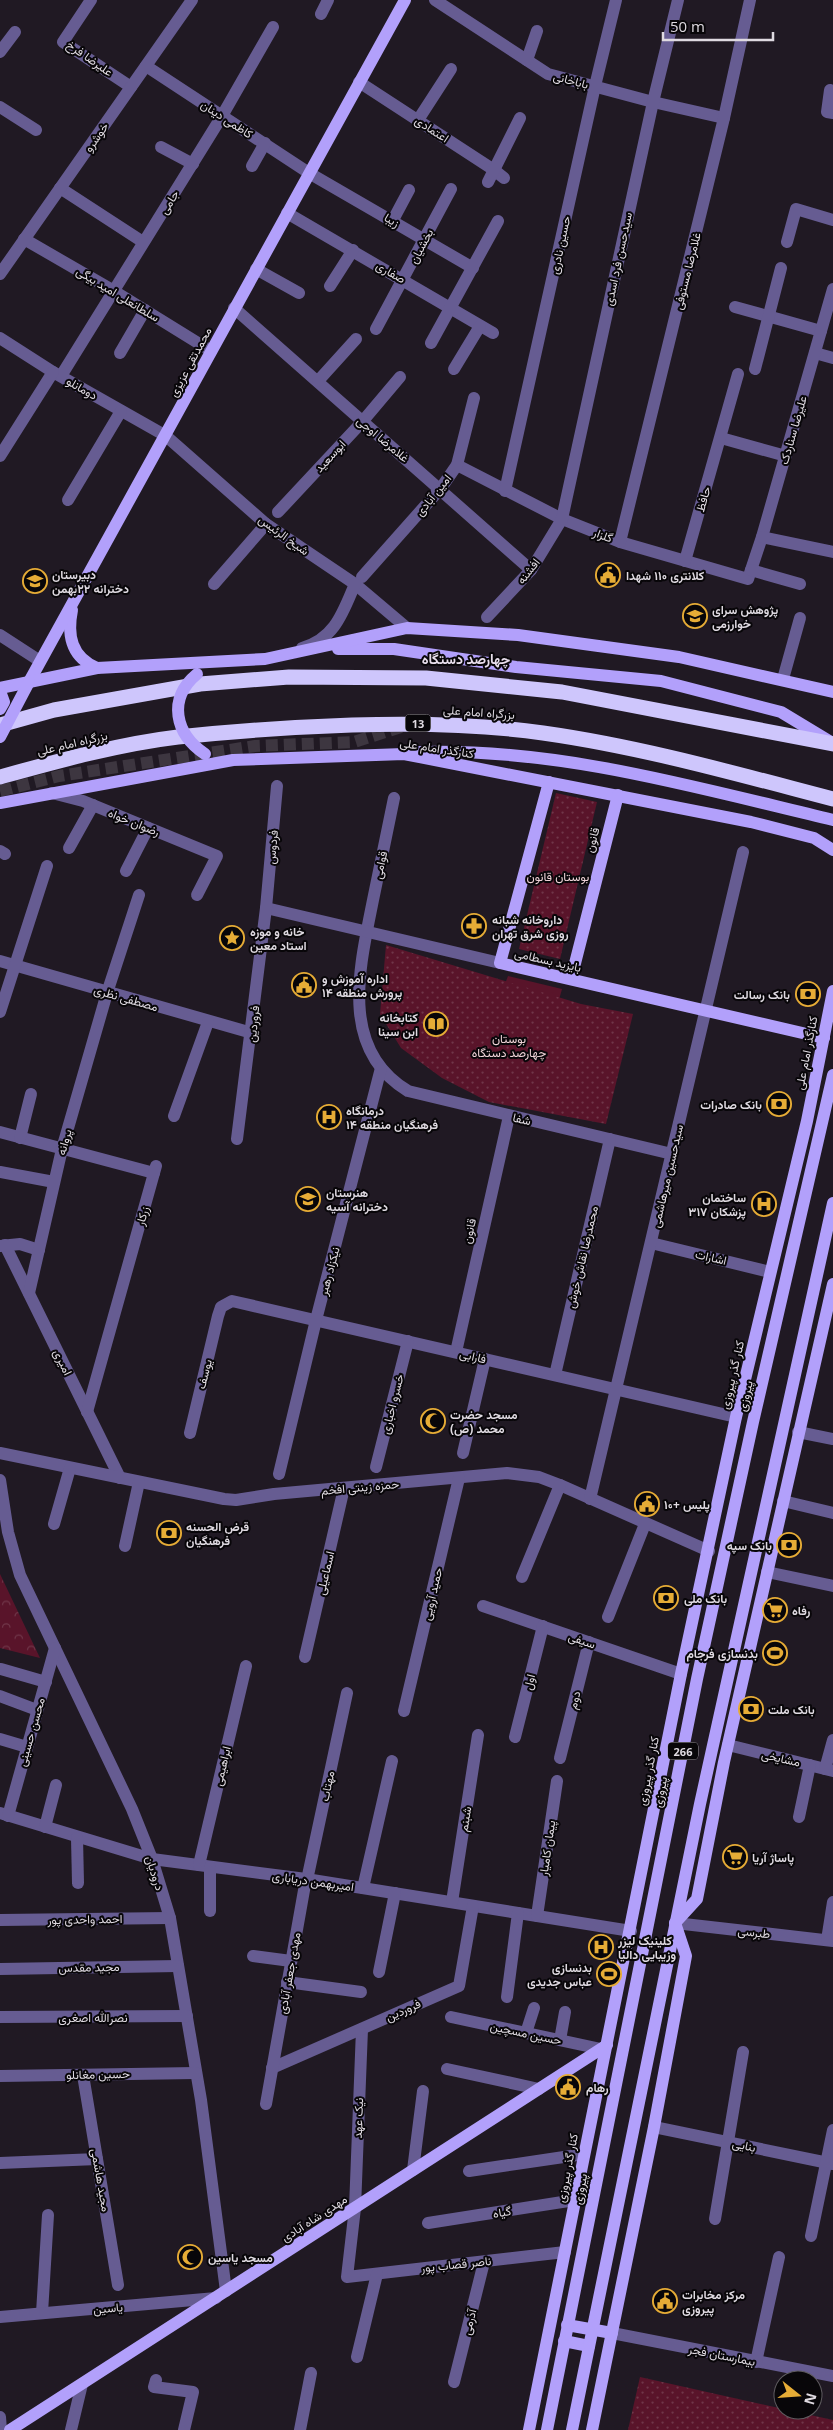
<svg xmlns="http://www.w3.org/2000/svg" width="833" height="2430" font-family="'Open Sans',Vazirmatn,sans-serif">
<style>
.grass{fill:#59142a}
.forest{fill:url(#forest-crowns)}
.park{fill:url(#park-dots)}
.lines{fill:none;stroke-linecap:round;stroke-linejoin:round}
.major-tunnel{stroke:#3d3640;stroke-width:12;stroke-dasharray:12 6;stroke-linecap:butt}
.minor{stroke:#665c92;stroke-width:12}
.major{stroke:#b2a0fb;stroke-width:12}
.highway{stroke:#cec6fc;stroke-width:15}
.major-bridge{stroke:#b2a0fb;stroke-width:12}
.labels{text-anchor:middle;dominant-baseline:central;stroke-width:4;stroke-linejoin:round;paint-order:stroke}
.shield{fill:#080609;stroke:#9e9aa0;stroke-width:1}
.shield-label{font-size:11px;font-weight:bold;fill:#dfdae1}
.street-label{font-size:12px;fill:#dfdae1;stroke:#080609}
.poi-label{font-size:12px;font-weight:bold;fill:#dfdae1;stroke:#080609;text-anchor:start}
.park-label{font-size:12px;fill:#f0d4d8;stroke:#080609}
.neighbourhood-label{font-size:14px;font-weight:bold;fill:#e8deec;stroke:#080609}
</style>
<defs>
<pattern id="forest-crowns" width="20" height="18" patternUnits="userSpaceOnUse" patternTransform="scale(1.25)"><rect width="20" height="18" fill="#59142a"/><path d="M2 6a3 3 0 1 1 6 0M12 15a3 3 0 1 1 6 0" fill="none" stroke="#703649"/></pattern>
<pattern id="park-dots" width="8" height="8" patternUnits="userSpaceOnUse" patternTransform="scale(1.25)"><rect width="8" height="8" fill="#59142a"/><path d="M2 2h.1M6 6h.1" fill="none" stroke="#703649" stroke-width="1.8" stroke-linecap="round"/></pattern>
</defs>
<rect width="100%" height="100%" fill="#201923"/>
<path class="grass" d="M508 976 562 989 557 1007 502 992Z"/>
<path class="forest" d="M0 1574 40 1658 0 1648Z"/>
<g class="park">
<path d="M556 793 597 802 560 959 519 949Z"/>
<path d="M386 945 581 1004 633 1014 606 1124 489 1102 442 1078 401 1048 380 1014Z"/>
<path d="M640 2377 833 2420V2430H628Z"/>
</g>
<g class="lines">
<path class="major-tunnel" d="M0 791 59 776 255 746 354 742 401 727"/>
<g class="minor">
<path d="M91 0 63 42 131 87"/>
<path d="M435 0 548 74 653 102 724 118"/>
<path d="M321 14 328 0"/>
<path d="M0 52 15 32"/>
<path d="M527 60 537 31"/>
<path d="M146 66 309 173 473 268"/>
<path d="M359 82 494 170 504 178"/>
<path d="M830 90 827 112 833 113"/>
<path d="M0 107 36 130"/>
<path d="M418 120 451 69"/>
<path d="M161 147 193 164"/>
<path d="M252 166 265 143"/>
<path d="M488 182 520 118"/>
<path d="M60 188 143 242"/>
<path d="M287 213 493 333"/>
<path d="M393 220 409 190"/>
<path d="M24 239 114 291 211 351"/>
<path d="M787 242 796 209 833 220"/>
<path d="M256 269 299 293"/>
<path d="M0 274 192 0"/>
<path d="M330 286 353 250"/>
<path d="M735 307 821 331"/>
<path d="M234 308 531 570"/>
<path d="M376 329 451 189"/>
<path d="M0 338 53 372 166 436 266 524 355 584 407 628"/>
<path d="M431 343 498 221"/>
<path d="M120 353 145 310"/>
<path d="M815 353 833 358"/>
<path d="M454 369 480 326"/>
<path d="M755 369 781 268"/>
<path d="M61 376 222 116 273 27"/>
<path d="M318 381 356 339"/>
<path d="M721 438 786 456"/>
<path d="M0 456 53 372"/>
<path d="M457 465 562 519 620 542 748 579 762 537 833 289"/>
<path d="M505 491 595 86 616 0"/>
<path d="M68 500 121 411"/>
<path d="M278 512 362 422 400 377"/>
<path d="M762 537 833 552"/>
<path d="M620 542 724 118 750 0"/>
<path d="M685 561 738 374"/>
<path d="M751 570 800 584"/>
<path d="M362 577 441 488 457 465 474 398"/>
<path d="M214 584 266 524"/>
<path d="M487 617 531 570 562 519 653 102 678 0"/>
<path d="M0 635 40 661"/>
<path d="M302 648C335 639 343 612 355 584"/>
<path d="M783 679 800 618"/>
<path d="M52 793 83 801 217 856 197 895"/>
<path d="M394 798C387 832 380 866 373 900 360 966 338 1049 408 1091L672 1154"/>
<path d="M69 848 93 805"/>
<path d="M0 851 5 854"/>
<path d="M126 871 148 828"/>
<path d="M266 908 500 963"/>
<path d="M0 961 252 1033"/>
<path d="M0 1012 47 866"/>
<path d="M174 1116 208 1022"/>
<path d="M0 1132 154 1173"/>
<path d="M20 1138 31 1094"/>
<path d="M237 1139 266 908 277 786"/>
<path d="M0 1172 54 1182"/>
<path d="M651 1243 770 1272"/>
<path d="M5 1245 120 1478"/>
<path d="M0 1246 20 1244 39 1250"/>
<path d="M29 1293 62 1149 107 993 139 895"/>
<path d="M456 1352 509 1116"/>
<path d="M555 1375 610 1139"/>
<path d="M87 1412 156 1166"/>
<path d="M798 1432 833 1439"/>
<path d="M190 1433 218 1316 221 1307 232 1301 736 1417"/>
<path d="M0 1453 224 1499 236 1500 274 1494 507 1473 539 1477 560 1485 709 1551"/>
<path d="M463 1453 485 1359"/>
<path d="M376 1467 408 1341"/>
<path d="M279 1474 316 1320 381 1068"/>
<path d="M0 1480 8 1532 20 1575 132 1809 152 1859 170 1918 201 2100 226 2291"/>
<path d="M590 1499 743 852"/>
<path d="M783 1501 833 1513"/>
<path d="M54 1524 70 1468"/>
<path d="M125 1546 139 1482"/>
<path d="M767 1572 833 1586"/>
<path d="M522 1577 560 1485"/>
<path d="M483 1606 681 1674"/>
<path d="M608 1617 645 1524"/>
<path d="M305 1657 344 1488"/>
<path d="M1 1669 46 1682"/>
<path d="M0 1696 37 1710"/>
<path d="M404 1711 459 1478"/>
<path d="M515 1737 543 1626"/>
<path d="M0 1739 27 1747"/>
<path d="M728 1745 833 1771"/>
<path d="M560 1758 589 1642"/>
<path d="M825 1769 833 1740"/>
<path d="M0 1813 152 1859 306 1879 631 1931"/>
<path d="M8 1816 55 1648"/>
<path d="M799 1817 810 1765"/>
<path d="M45 1827 56 1785"/>
<path d="M77 1838 78 1883"/>
<path d="M199 1865 246 1666"/>
<path d="M307 1880 347 1693"/>
<path d="M363 1888 392 1761"/>
<path d="M452 1902 478 1735"/>
<path d="M210 1911V1867"/>
<path d="M537 1916 557 1781"/>
<path d="M0 1920 170 1918"/>
<path d="M675 1923 833 1941"/>
<path d="M827 1940 833 1902"/>
<path d="M253 1956 291 1961"/>
<path d="M0 1969 178 1966"/>
<path d="M379 1972 395 1893"/>
<path d="M287 1982 361 1992"/>
<path d="M507 1997 518 1913"/>
<path d="M0 2017 187 2016"/>
<path d="M451 2017 601 2049"/>
<path d="M362 2029 355 2208 347 2277 565 2252"/>
<path d="M526 2033 534 2008"/>
<path d="M560 2040 565 2012"/>
<path d="M272 2068 459 1986 473 1906"/>
<path d="M447 2069 539 2089"/>
<path d="M83 2075 118 2285"/>
<path d="M0 2076 196 2073"/>
<path d="M266 2104 306 1879"/>
<path d="M654 2127 833 2164"/>
<path d="M0 2163 97 2159"/>
<path d="M413 2170 423 2091"/>
<path d="M469 2171 584 2154"/>
<path d="M715 2219 743 2052"/>
<path d="M428 2223 575 2200"/>
<path d="M811 2236 833 2130"/>
<path d="M42 2313 48 2215"/>
<path d="M0 2317 216 2298"/>
<path d="M612 2333 833 2376"/>
<path d="M357 2357 377 2274"/>
<path d="M756 2362 779 2257"/>
<path d="M156 2380 154 2387 193 2392 184 2430"/>
<path d="M454 2382 484 2262"/>
<path d="M0 2417 1 2430"/>
<path d="M71 2430 82 2384"/>
<path d="M300 2430 311 2373"/>
</g>
<g class="major">
<path d="M72 610C67 635 71 657 97 668"/>
<path d="M338 649H394L516 667 661 681 781 712 829 741"/>
<path d="M29 682 405 0"/>
<path d="M0 688 97 668 265 659 407 628 518 635 679 657 833 692"/>
<path d="M0 691 4 702 0 709"/>
<path d="M420 752C560 748 698 788 833 820"/>
<path d="M549 782 500 963 824 1038"/>
<path d="M0 803 233 760 404 754 751 822 814 838 833 850"/>
<path d="M571 979 618 795"/>
<path d="M567 2325 612 2333"/>
<path d="M564 2341 589 2346"/>
<path d="M10 2430 607 2045"/>
<path d="M529 2430 681 1674 736 1417 807 1121 833 991"/>
<path d="M547 2430 697 1679 753 1422 833 1075"/>
<path d="M572 2430 700 1804 833 1203"/>
<path d="M592 2430 654 2127 686 1956 675 1923 697 1899 724 1762 833 1284"/>
</g>
<g class="highway">
<path d="M0 725 54 710 200 684 289 677 426 678 562 692 833 744"/>
<path d="M0 777C58 761 119 744 178 737 236 731 294 727 352 725 416 723 480 724 543 733 642 747 737 774 833 799"/>
</g>
<g class="major-bridge">
<path d="M197 674C167 699 175 734 205 754"/>
<path d="M0 737 29 682"/>
</g>
</g>
<defs>
<symbol id="civic-ring" viewBox="-11 -11 22 22"><circle r="9.5" fill="#080609" stroke="#e6ac36" stroke-width="1.5"/><path d="M-.6-6.5H3V-4.5H.6V-3L4-1V1h2V6H-6V1h2V-1L-.6-3ZM-1.2 2.5V6h2.4V2.5Z" fill="#e6ac36"/></symbol>
<symbol id="school-ring" viewBox="-11 -11 22 22"><circle r="9.5" fill="#080609" stroke="#e6ac36" stroke-width="1.5"/><path d="M0-5L7-2L0 1L-7-2ZM-4 1L0 2.5L4 1V4Q0 6-4 4Z" fill="#e6ac36"/></symbol>
<symbol id="pharmacy-ring" viewBox="-11 -11 22 22"><circle r="9.5" fill="#080609" stroke="#e6ac36" stroke-width="1.5"/><path d="M-2-6h4v4h4v4h-4v4h-4v-4h-4v-4h4Z" fill="#e6ac36"/></symbol>
<symbol id="sight-ring" viewBox="-11 -11 22 22"><circle r="9.5" fill="#080609" stroke="#e6ac36" stroke-width="1.5"/><path d="M0-6L1.8-2.2L6-1.7L2.9 1.2L3.7 5.4L0 3.3L-3.7 5.4L-2.9 1.2L-6-1.7L-1.8-2.2Z" fill="#e6ac36"/></symbol>
<symbol id="bank-ring" viewBox="-11 -11 22 22"><circle r="9.5" fill="#080609" stroke="#e6ac36" stroke-width="1.5"/><path d="M-6-4H6V4H-6ZM0-2.3a2.3 2.3 0 1 0 0 4.6a2.3 2.3 0 1 0 0-4.6Z" fill="#e6ac36"/></symbol>
<symbol id="library-ring" viewBox="-11 -11 22 22"><circle r="9.5" fill="#080609" stroke="#e6ac36" stroke-width="1.5"/><path d="M-6-4Q-3-5.5-.7-3.5V5Q-3 3-6 4ZM6-4Q3-5.5 .7-3.5V5Q3 3 6 4Z" fill="#e6ac36"/></symbol>
<symbol id="hospital-ring" viewBox="-11 -11 22 22"><circle r="9.5" fill="#080609" stroke="#e6ac36" stroke-width="1.5"/><path d="M-5-5h3v3.5h4V-5h3V5h-3V1.5h-4V5h-3Z" fill="#e6ac36"/></symbol>
<symbol id="mosque-ring" viewBox="-11 -11 22 22"><circle r="9.5" fill="#080609" stroke="#e6ac36" stroke-width="1.5"/><path d="M3.5-4.9A6 6 0 1 0 3.5 4.9A5 5 0 1 1 3.5-4.9Z" fill="#e6ac36"/></symbol>
<symbol id="supermarket-ring" viewBox="-11 -11 22 22"><circle r="9.5" fill="#080609" stroke="#e6ac36" stroke-width="1.5"/><path d="M-6-5.5h2.5l.6 2H6L4.5 2H-2.5L-4.4-4H-6ZM-1.5 3.2a1.3 1.3 0 1 0 .1 0ZM3 3.2a1.3 1.3 0 1 0 .1 0Z" fill="#e6ac36"/></symbol>
<symbol id="stadium-ring" viewBox="-11 -11 22 22"><circle r="9.5" fill="#080609" stroke="#e6ac36" stroke-width="1.5"/><path d="M0-5a6.5 5 0 1 0 0 10a6.5 5 0 1 0 0-10ZM-3.5-1.8h7v3.6h-7Z" fill="#e6ac36"/></symbol>
</defs>
<g fill-rule="evenodd">
<use href="#civic-ring" x="594" y="561" width="28" height="28"/>
<use href="#school-ring" x="21" y="567" width="28" height="28"/>
<use href="#school-ring" x="681" y="602" width="28" height="28"/>
<use href="#pharmacy-ring" x="460" y="912" width="28" height="28"/>
<use href="#sight-ring" x="218" y="924" width="28" height="28"/>
<use href="#civic-ring" x="290" y="971" width="28" height="28"/>
<use href="#bank-ring" x="794" y="980" width="28" height="28"/>
<use href="#library-ring" x="422" y="1010" width="28" height="28"/>
<use href="#bank-ring" x="765" y="1090" width="28" height="28"/>
<use href="#hospital-ring" x="315" y="1103" width="28" height="28"/>
<use href="#school-ring" x="294" y="1185" width="28" height="28"/>
<use href="#hospital-ring" x="750" y="1190" width="28" height="28"/>
<use href="#mosque-ring" x="419" y="1407" width="28" height="28"/>
<use href="#civic-ring" x="633" y="1490" width="28" height="28"/>
<use href="#bank-ring" x="155" y="1519" width="28" height="28"/>
<use href="#bank-ring" x="775" y="1531" width="28" height="28"/>
<use href="#bank-ring" x="652" y="1584" width="28" height="28"/>
<use href="#supermarket-ring" x="761" y="1596" width="28" height="28"/>
<use href="#stadium-ring" x="761" y="1639" width="28" height="28"/>
<use href="#bank-ring" x="737" y="1695" width="28" height="28"/>
<use href="#supermarket-ring" x="721" y="1843" width="28" height="28"/>
<use href="#hospital-ring" x="587" y="1933" width="28" height="28"/>
<use href="#stadium-ring" x="595" y="1960" width="28" height="28"/>
<use href="#civic-ring" x="554" y="2073" width="28" height="28"/>
<use href="#mosque-ring" x="176" y="2243" width="28" height="28"/>
<use href="#civic-ring" x="651" y="2287" width="28" height="28"/>
</g>
<g class="labels">
<g class="shield">
<rect x="405.5" y="714.5" width="25" height="17" rx="4"/>
<rect x="668" y="1742.5" width="30" height="17" rx="4"/>
</g>
<g class="shield-label">
<text x="418" y="723">13</text>
<text x="683" y="1751">266</text>
</g>
<g class="street-label">
<text transform="translate(90 58) rotate(35)">علیرضا فرخ</text>
<text transform="translate(571 80) rotate(15)">باباخانی</text>
<text transform="translate(227 119) rotate(33)">کاظمی دینان</text>
<text transform="translate(432 129) rotate(33)">اعتمادی</text>
<text transform="translate(96 137) rotate(-55)">خوشرو</text>
<text transform="translate(169 202) rotate(-58)">جامی</text>
<text transform="translate(392 220) rotate(30)">زیبا</text>
<text transform="translate(560 245) rotate(-78)">حسین نادری</text>
<text transform="translate(421 246) rotate(-62)">بخشیان</text>
<text transform="translate(618 259) rotate(-78)">سیدحسن فرد اسدی</text>
<text transform="translate(687 271) rotate(-76)">غلامرضا مستوفی</text>
<text transform="translate(391 272) rotate(30)">صفاری</text>
<text transform="translate(118 294) rotate(31)">سلطانعلی امید بیگی</text>
<text transform="translate(190 362) rotate(-62)">محمدتقی عزیزی</text>
<text transform="translate(82 388) rotate(30)">دومانلو</text>
<text transform="translate(793 430) rotate(-74)">علیرضا سناردک</text>
<text transform="translate(383 439) rotate(40)">غلامرضا اوجی</text>
<text transform="translate(330 456) rotate(-47)">ابوسعید</text>
<text transform="translate(433 495) rotate(-51)">امین آبادی</text>
<text transform="translate(703 499) rotate(-74)">حافظ</text>
<text transform="translate(284 535) rotate(36)">شیخ الرئیس</text>
<text transform="translate(603 535) rotate(21)">گلزار</text>
<text transform="translate(528 571) rotate(-52)">افشنه</text>
<text transform="translate(479 712) rotate(4)">بزرگراه امام علی</text>
<text transform="translate(72 743) rotate(-13)">بزرگراه امام علی</text>
<text transform="translate(437 748) rotate(9)">کنارگذر امام علی</text>
<text transform="translate(134 822) rotate(22)">رضوان خواه</text>
<text transform="translate(592 840) rotate(-76)">قانون</text>
<text transform="translate(272 847) rotate(-85)">فردوس</text>
<text transform="translate(380 865) rotate(-78)">قوامی</text>
<text transform="translate(548 960) rotate(13)">بایزید بسطامی</text>
<text transform="translate(126 998) rotate(16)">مصطفی نظری</text>
<text transform="translate(253 1024) rotate(-84)">فروردین</text>
<text transform="translate(806 1053) rotate(-79)">کنارگذر امام علی</text>
<text transform="translate(522 1119) rotate(13)">شفا</text>
<text transform="translate(64 1142) rotate(-75)">پروانه</text>
<text transform="translate(667 1176) rotate(-77)">سیدحسین میرهاشمی</text>
<text transform="translate(142 1216) rotate(-74)">زرکار</text>
<text transform="translate(469 1231) rotate(-78)">قانون</text>
<text transform="translate(582 1257) rotate(-77)">محمدرضا نقاش خوش</text>
<text transform="translate(711 1257) rotate(13)">اشارات</text>
<text transform="translate(329 1271) rotate(-75)">نیکزاد رهبر</text>
<text transform="translate(473 1356) rotate(13)">فارابی</text>
<text transform="translate(63 1362) rotate(64)">امیری</text>
<text transform="translate(204 1374) rotate(-76)">یوسف</text>
<text transform="translate(732 1375) rotate(-77)">کنار گذر پیروزی</text>
<text transform="translate(745 1396) rotate(-77)">پیروزی</text>
<text transform="translate(392 1404) rotate(-76)">خسرو اخباری</text>
<text transform="translate(360 1487) rotate(-5)">حمزه زینتی افخم</text>
<text transform="translate(325 1573) rotate(-77)">اسماعیلی</text>
<text transform="translate(432 1594) rotate(-77)">حمید آرویی</text>
<text transform="translate(582 1640) rotate(19)">سیفی</text>
<text transform="translate(529 1682) rotate(-76)">اول</text>
<text transform="translate(574 1700) rotate(-76)">دوم</text>
<text transform="translate(31 1732) rotate(-74)">محسن حسینی</text>
<text transform="translate(781 1758) rotate(13)">مشایخی</text>
<text transform="translate(222 1766) rotate(-77)">ابراهیمی</text>
<text transform="translate(648 1771) rotate(-79)">کنار گذر پیروزی</text>
<text transform="translate(327 1786) rotate(-78)">مهتاب</text>
<text transform="translate(660 1792) rotate(-79)">پیروزی</text>
<text transform="translate(465 1819) rotate(-81)">شبنم</text>
<text transform="translate(547 1848) rotate(-82)">پیمان کامیار</text>
<text transform="translate(155 1873) rotate(72)">درودیان</text>
<text transform="translate(313 1881) rotate(8)">امیربهمن دریاباری</text>
<text transform="translate(85 1919) rotate(-1)">احمد واحدی پور</text>
<text transform="translate(754 1932) rotate(6)">طبرسی</text>
<text transform="translate(89 1967) rotate(-1)">مجید مقدس</text>
<text transform="translate(289 1973) rotate(-80)">مهدی جعفر آبادی</text>
<text transform="translate(403 2010) rotate(-24)">فروردین</text>
<text x="93" y="2017">نصرالله اصغری</text>
<text transform="translate(526 2033) rotate(12)">حسین مسچین</text>
<text transform="translate(98 2074) rotate(-1)">حسین مغانلو</text>
<text transform="translate(358 2118) rotate(-88)">نیک عهد</text>
<text transform="translate(744 2145) rotate(12)">بنایی</text>
<text transform="translate(567 2168) rotate(-79)">کنار گذر پیروزی</text>
<text transform="translate(101 2180) rotate(80)">مجید هاشمی</text>
<text transform="translate(580 2189) rotate(-79)">پیروزی</text>
<text transform="translate(502 2212) rotate(-9)">گیاه</text>
<text transform="translate(314 2218) rotate(-33)">مهدی شاه آبادی</text>
<text transform="translate(456 2264) rotate(-6)">ناصر قصاب پور</text>
<text transform="translate(108 2308) rotate(-5)">یاسین</text>
<text transform="translate(469 2322) rotate(-76)">آذرمی</text>
<text transform="translate(722 2355) rotate(11)">بیمارستان فجر</text>
</g>
<g class="poi-label">
<text x="52" y="574">دبیرستان<tspan x="52" dy="14">دخترانه ۲۲بهمن</tspan></text>
<text x="626" y="575">کلانتری ۱۱۰ شهدا</text>
<text x="712" y="609">پژوهش سرای<tspan x="712" dy="14">خوارزمی</tspan></text>
<text x="492" y="919">داروخانه شبانه<tspan x="492" dy="14">روزی شرق تهران</tspan></text>
<text x="250" y="931">خانه و موزه<tspan x="250" dy="14">استاد معین</tspan></text>
<text x="322" y="978">اداره آموزش و<tspan x="322" dy="14">پرورش منطقه ۱۴</tspan></text>
<text x="790" y="994" text-anchor="end">بانک رسالت</text>
<text x="418" y="1017" text-anchor="end">کتابخانه<tspan x="418" dy="14">ابن سینا</tspan></text>
<text x="762" y="1104" text-anchor="end">بانک صادرات</text>
<text x="346" y="1110">درمانگاه<tspan x="346" dy="14">فرهنگیان منطقه ۱۴</tspan></text>
<text x="326" y="1192">هنرستان<tspan x="326" dy="14">دخترانه آسیه</tspan></text>
<text x="746" y="1197" text-anchor="end">ساختمان<tspan x="746" dy="14">پزشکان ۳۱۷</tspan></text>
<text x="450" y="1414">مسجد حضرت<tspan x="450" dy="14">محمد (ص)</tspan></text>
<text x="664" y="1504">پلیس +۱۰</text>
<text x="186" y="1526">قرض الحسنه<tspan x="186" dy="14">فرهنگیان</tspan></text>
<text x="772" y="1545" text-anchor="end">بانک سپه</text>
<text x="684" y="1598">بانک ملی</text>
<text x="792" y="1610">رفاه</text>
<text x="758" y="1653" text-anchor="end">بدنسازی فرجام</text>
<text x="768" y="1709">بانک ملت</text>
<text x="752" y="1857">پاساژ آریا</text>
<text x="618" y="1940">کلینیک لیزر<tspan x="618" dy="14">وزیبایی دالیا</tspan></text>
<text x="592" y="1967" text-anchor="end">بدنسازی<tspan x="592" dy="14">عباس جدیدی</tspan></text>
<text x="586" y="2087">رهام</text>
<text x="208" y="2257">مسجد یاسین</text>
<text x="682" y="2294">مرکز مخابرات<tspan x="682" dy="14">پیروزی</tspan></text>
</g>
<g class="park-label">
<text x="558" y="876">بوستان قانون</text>
<text x="509" y="1038">بوستان<tspan x="509" dy="14">چهارصد دستگاه</tspan></text>
</g>
<g class="neighbourhood-label">
<text x="466" y="658">چهارصد دستگاه</text>
</g>
</g>
<g transform="translate(798 2395) rotate(107)"><circle r="24" fill="#080609" stroke="#5e5b5f"/>
<path d="M0-4L9 19L0 12L-9 19Z" fill="#e6ac36"/>
<text y="-8" font-size="14" font-weight="bold" text-anchor="middle" fill="#dfdae1">N</text>
</g>
<path d="M663 32v8h110v-8" fill="none" stroke="#dfdae1" stroke-width="2.5"/>
<text x="670" y="32" font-size="15" fill="#dfdae1" stroke="#080609" stroke-width="4" paint-order="stroke">50 m</text>
</svg>
